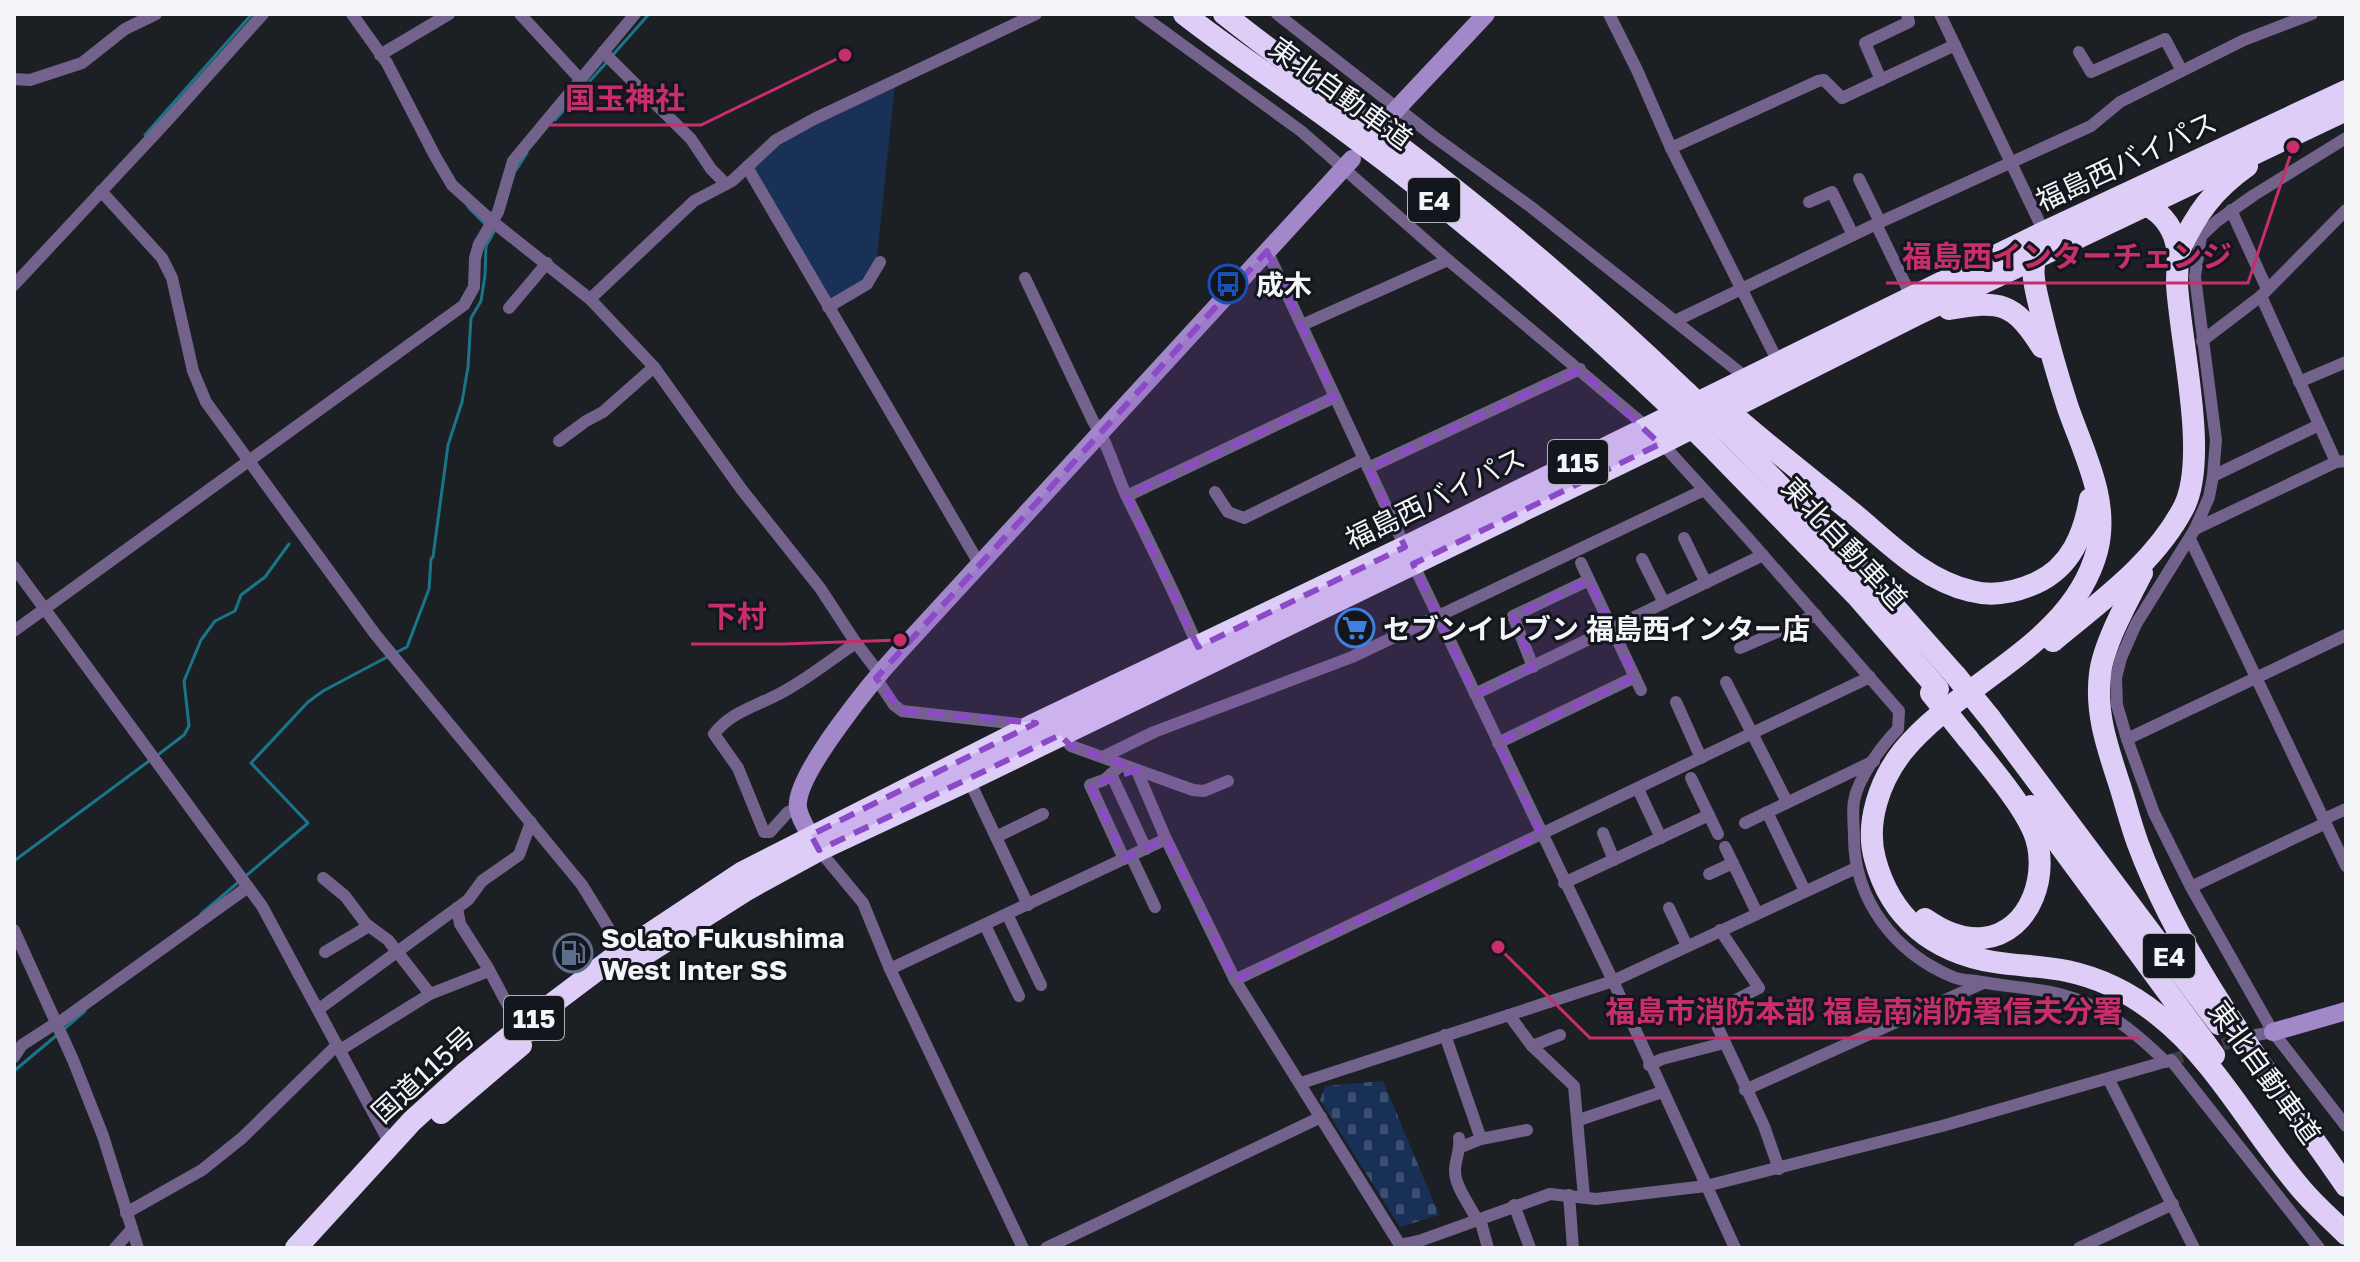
<svg xmlns="http://www.w3.org/2000/svg" width="2360" height="1262" font-family="'Golos Text','Noto Sans JP',sans-serif">
<style>
.grass{fill:#193057}
.cemetery{fill:url(#cemetery-stones)}
.lines{fill:none;stroke-linecap:round;stroke-linejoin:round}
.stream{stroke:#1a758a;stroke-width:3}
.street-tunnel{stroke:#3c4045;stroke-width:12;stroke-dasharray:12 6;stroke-linecap:butt}
.street{stroke:#73628b;stroke-width:12}
.secondary{stroke:#a287c9;stroke-width:18}
.highway{stroke:#decef7;stroke-width:22}
.highway-bridge{stroke:#decef7;stroke-width:22}
.marked{fill:#8d4ac8;fill-opacity:0.2;stroke:#8d4ac8;stroke-width:6;stroke-dasharray:16 10;stroke-linejoin:round}
.labels{text-anchor:middle;dominant-baseline:central;stroke-width:6;stroke-linejoin:round;paint-order:stroke}
.shield{fill:#13161c;stroke:#b0b2b7;stroke-width:2}
.shield-label{font-size:26px;font-weight:bold;fill:#f3f5f9}
.street-label{font-size:28px;fill:#f3f5f9;stroke:#13161c}
.poi-label{font-size:28px;font-weight:bold;fill:#f3f5f9;stroke:#13161c;text-anchor:start}
.leader{fill:none;stroke:#c72e6b;stroke-width:3}
.callout-dot{fill:#c72e6b;stroke:#13161c;stroke-width:3}
.callout-label{font-size:30px;text-anchor:middle;font-weight:bold;fill:#c72e6b;stroke:#13161c;stroke-width:6;stroke-linejoin:round;paint-order:stroke}
</style>
<defs>
<pattern id="cemetery-stones" width="16" height="16" patternUnits="userSpaceOnUse" patternTransform="scale(2)"><rect width="16" height="16" fill="#193057"/><path d="M2 7V4a2 2 0 0 1 4 0v3zM10 15v-3a2 2 0 0 1 4 0v3z" fill="#3b4f70"/></pattern>
</defs>
<rect width="100%" height="100%" fill="#1c2025"/>
<path class="grass" d="M895 84 877 257 865 278 828 301 751 169C793 130 844 109 895 84Z"/>
<path class="cemetery" d="M1383 1081 1439 1215 1400 1227 1320 1100 1325 1086Z"/>
<g class="lines">
<g class="stream">
<path d="M611 57 649 14"/>
<path d="M555 120 606 63"/>
<path d="M145 135 252 14"/>
<path d="M516 170 527 153"/>
<path d="M468 207 485 224"/>
<path d="M395 653 407 647 429 589 431 559 433 557 448 445 462 402 468 367 471 318 481 301 485 275 486 246 495 230"/>
<path d="M155 757 184 735 189 726 184 681 201 640 215 621 235 611 241 595 265 577 289 544"/>
<path d="M14 861 149 761"/>
<path d="M247 875 308 823 251 763 308 702 323 691 389 656"/>
<path d="M201 914 241 880"/>
<path d="M63 1030 85 1011"/>
<path d="M14 1071 57 1035"/>
</g>
<path class="street-tunnel" d="M2171 1060 2245 1038"/>
<g class="street">
<path d="M352 14 387 63 435 156 452 185 493 222 590 299 654 367 742 490 820 588 856 643 879 673"/>
<path d="M520 14 580 79"/>
<path d="M1140 14 1301 131 1448 260 1648 428 1747 537 1899 711 1898 729C1882 745 1858 778 1854 801 1852 812 1854 826 1854 837 1854 900 1895 953 1953 977 1962 981 1973 980 1982 982 2008 987 2035 988 2060 994 2103 1005 2135 1032 2166 1062"/>
<path d="M1277 14 1433 136 1531 207 1748 379"/>
<path d="M1609 14 1637 70 1671 148 1779 364"/>
<path d="M1940 14 2044 232"/>
<path d="M603 52 691 139 711 169 726 184"/>
<path d="M2079 52 2091 72 2165 39 2182 71"/>
<path d="M380 55 449 14"/>
<path d="M14 79 30 80 82 63 125 29 156 14"/>
<path d="M1881 80 1865 43 1909 22 1907 14"/>
<path d="M2346 138 2254 195 2217 221 2201 236 2195 277 2216 440 2213 476 2209 497 2195 529 2136 624 2121 658 2116 678 2117 705 2127 739 2154 813 2191 887 2273 1032 2346 1126"/>
<path d="M1671 148 1818 81 1824 80 1842 98 1955 45"/>
<path d="M747 167 980 565"/>
<path d="M1859 179 1880 222"/>
<path d="M101 191 162 258 172 278 193 371 206 402 375 634 582 885 625 955"/>
<path d="M1809 202 1832 192 1853 235"/>
<path d="M2231 210 2267 289"/>
<path d="M1876 224 1912 298"/>
<path d="M1267 251 1405 547 1613 981 1735 1248"/>
<path d="M1025 278 1093 421C1108 443 1115 471 1126 495 1151 545 1176 595 1198 647"/>
<path d="M14 285 168 120 263 14"/>
<path d="M2261 296 2336 462"/>
<path d="M590 299 694 201 732 181 776 140 814 119 1036 14"/>
<path d="M828 307 867 284 880 262"/>
<path d="M509 308 547 263"/>
<path d="M1675 321 1876 224 2091 126 2120 102 2244 40 2312 14"/>
<path d="M1302 325 1448 260"/>
<path d="M2202 341 2261 296 2346 210"/>
<path d="M2299 382 2346 362"/>
<path d="M559 441 586 421 603 412 654 367"/>
<path d="M1368 468 1580 369"/>
<path d="M2213 476 2319 425"/>
<path d="M1215 492 1228 512 1244 518 1364 459"/>
<path d="M1127 496 1335 397"/>
<path d="M2195 529 2336 462 2346 461"/>
<path d="M1684 538 1706 583"/>
<path d="M2190 539 2346 866"/>
<path d="M1642 559 1664 603"/>
<path d="M1581 563 1641 690"/>
<path d="M14 567 262 906 390 1144"/>
<path d="M14 631 464 305 474 287 475 258 479 244 498 212 513 161 635 14"/>
<path d="M1740 648 1816 615"/>
<path d="M1533 667 1513 616 1589 580"/>
<path d="M876 678 894 705 902 711 1028 725"/>
<path d="M1726 682 1787 802"/>
<path d="M1475 694 1763 555"/>
<path d="M1676 702 1701 758"/>
<path d="M1060 735 1071 746 1193 790 1204 791 1228 781"/>
<path d="M2127 739 2346 635"/>
<path d="M1498 743 1635 677"/>
<path d="M1103 757 1154 732 1352 657 1704 490"/>
<path d="M1122 765 1104 780 1090 785 1124 859"/>
<path d="M1137 771 1166 839 1235 980 1400 1245 1399 1248"/>
<path d="M1111 774 1146 849"/>
<path d="M1691 778 1718 834"/>
<path d="M969 780 1028 905"/>
<path d="M1638 789 1661 838"/>
<path d="M798 808 788 812 770 832H764L738 768 714 734C731 712 754 707 777 695 805 681 830 660 856 643"/>
<path d="M1767 812 1805 891"/>
<path d="M2324 819 2346 809"/>
<path d="M1745 823 1874 761"/>
<path d="M1603 833 1614 860"/>
<path d="M996 837 1043 814"/>
<path d="M1725 847 1757 913"/>
<path d="M819 850 863 903 890 969 1023 1248"/>
<path d="M1131 856 1155 907"/>
<path d="M1709 874 1733 863"/>
<path d="M323 878 345 896 366 924 388 940 430 994"/>
<path d="M1564 883 1709 815"/>
<path d="M2191 887 2326 823"/>
<path d="M457 908 460 924 488 968 520 1028 529 1037"/>
<path d="M1669 908 1687 946"/>
<path d="M1007 914 1041 985"/>
<path d="M985 925 1019 996"/>
<path d="M14 930 73 1060 103 1136 138 1248"/>
<path d="M1720 930 1759 988 1712 1012V1015L1764 1126 1779 1169"/>
<path d="M325 952 369 926"/>
<path d="M890 969 1166 839"/>
<path d="M1235 980 1870 677"/>
<path d="M319 1009 468 900 482 881 519 855 531 822"/>
<path d="M1509 1015 1532 1046 1574 1086 1584 1197"/>
<path d="M57 1024 248 887"/>
<path d="M1445 1035 1481 1139"/>
<path d="M2256 1035 2273 1032"/>
<path d="M1532 1046 1560 1035"/>
<path d="M340 1050 430 994 489 971"/>
<path d="M14 1057 22 1045 56 1023"/>
<path d="M1649 1065 1662 1059 1724 1043"/>
<path d="M2109 1080 2194 1248"/>
<path d="M1301 1083 1613 981 1856 868"/>
<path d="M1745 1090 1983 983"/>
<path d="M1579 1120 1662 1092"/>
<path d="M1459 1138C1461 1150 1455 1159 1455 1171 1455 1187 1470 1205 1477 1220"/>
<path d="M1461 1147 1481 1139 1527 1130"/>
<path d="M1569 1195 1573 1248"/>
<path d="M1514 1205 1530 1248"/>
<path d="M126 1213 202 1170 242 1138 337 1045"/>
<path d="M1480 1219 1488 1248"/>
<path d="M1400 1245 1422 1240 1550 1194 1596 1199 1706 1186 1942 1126 2171 1060 2319 1248"/>
<path d="M115 1248 132 1229"/>
<path d="M1046 1248 1321 1117"/>
<path d="M2079 1248 2173 1204"/>
</g>
<g class="secondary">
<path d="M1392 114 1486 14"/>
<path d="M817 847C811 835 796 816 798 802 801 768 873 680 898 653L1352 159"/>
<path d="M2273 1032 2346 1011"/>
</g>
<g class="highway">
<path d="M1184 14C1238 56 1297 94 1352 136 1463 218 1569 310 1669 405"/>
<path d="M1224 14C1296 71 1371 123 1443 180 1528 247 1609 318 1687 393"/>
<path d="M2179 251C2196 214 2213 190 2247 166"/>
<path d="M2037 252C2030 269 2035 287 2039 304 2047 339 2057 374 2068 408 2084 454 2110 501 2097 551 2072 645 1960 681 1903 751 1880 780 1865 822 1875 859 1891 919 1934 952 1994 962 2018 966 2043 966 2067 971 2100 978 2132 994 2158 1015 2218 1062 2253 1134 2303 1191 2316 1206 2332 1220 2346 1234"/>
<path d="M1949 309C2000 300 2014 302 2042 347"/>
<path d="M1740 421C1777 453 1816 483 1854 514 1890 544 1924 580 1971 591 1993 597 2016 592 2036 583 2071 567 2084 534 2090 499"/>
<path d="M1729 433 1876 586 1956 676"/>
<path d="M1709 444 1857 596 1938 689"/>
<path d="M2142 573C2128 600 2103 645 2100 674 2095 714 2108 749 2120 786 2126 805 2131 825 2138 844 2183 965 2273 1080 2346 1186"/>
<path d="M2053 641C2101 601 2155 563 2184 507 2209 456 2180 342 2177 284 2177 267 2180 252 2174 236 2167 218 2153 206 2135 201"/>
<path d="M1990 718 2219 1024"/>
<path d="M2031 806 2214 1055"/>
<path d="M1925 919C1942 931 1962 940 1983 938 2032 933 2051 870 2033 830 2021 802 1987 763 1968 739"/>
<path d="M636 960 748 889 819 850 969 780 1660 444 1918 314 2346 110"/>
<path d="M441 1113 521 1045"/>
<path d="M296 1248 412 1121 466 1072 520 1028 609 961 743 872 1031 726 1405 547 2044 232 2346 91"/>
</g>
<g class="highway-bridge">
<path d="M1687 393 1729 433"/>
<path d="M1669 405 1709 444"/>
<path d="M1956 676 1990 718"/>
<path d="M1931 693 1968 739"/>
</g>
</g>
<path class="marked" d="M1267 251 1335 397 1127 496 1198 647 1405 547 1368 468 1580 369 1660 444 1413 564 1475 694 1533 667 1513 616 1589 580 1613 628 1635 677 1498 743 1541 834 1235 980 1166 839 1124 859 1122 854 1090 785 1137 770 1071 746 1060 735 819 850 811 835 1036 723 902 711 876 678Z"/>
<defs>
<symbol id="bus-ring" viewBox="-11 -11 22 22"><circle r="9.5" fill="#13161c" stroke="#1a4fb4" stroke-width="1.5"/><path d="M-5-6H5V4H4V6H2V4H-2V6H-4V4H-5ZM-3.5-4V0h7V-4ZM-3.5 1.2v1.5H-2V1.2ZM2 1.2v1.5H3.5V1.2Z" fill="#1a4fb4"/></symbol>
<symbol id="supermarket-ring" viewBox="-11 -11 22 22"><circle r="9.5" fill="#13161c" stroke="#3f7fe0" stroke-width="1.5"/><path d="M-6-5.5h2.5l.6 2H6L4.5 2H-2.5L-4.4-4H-6ZM-1.5 3.2a1.3 1.3 0 1 0 .1 0ZM3 3.2a1.3 1.3 0 1 0 .1 0Z" fill="#3f7fe0"/></symbol>
<symbol id="fuel-ring" viewBox="-11 -11 22 22"><circle r="9.5" fill="#13161c" stroke="#5c6f8a" stroke-width="1.5"/><path d="M-5.5-6h7V0h2V4h1.3V-2.5L3-4.5l.8-.8L6-3V5H2.5V1h-1V6h-7ZM-4.2-4.7v3.2H.2V-4.7Z" fill="#5c6f8a"/></symbol>
</defs>
<g fill-rule="evenodd">
<use href="#bus-ring" x="1206" y="262" width="44" height="44"/>
<use href="#supermarket-ring" x="1333" y="606" width="44" height="44"/>
<use href="#fuel-ring" x="551" y="931" width="44" height="44"/>
</g>
<g class="labels">
<g class="shield">
<rect x="1408" y="178" width="52" height="44" rx="6"/>
<rect x="1548" y="440" width="60" height="44" rx="6"/>
<rect x="2143" y="934" width="52" height="44" rx="6"/>
<rect x="504" y="996" width="60" height="44" rx="6"/>
</g>
<g class="shield-label">
<text x="1434" y="200">E4</text>
<text x="1578" y="462">115</text>
<text x="2169" y="956">E4</text>
<text x="534" y="1018">115</text>
</g>
<g class="street-label">
<text transform="translate(1341 93) rotate(36)">東北自動車道</text>
<text transform="translate(2126 161) rotate(-25)">福島西バイパス</text>
<text transform="translate(1435 498) rotate(-26)">福島西バイパス</text>
<text transform="translate(1845 543) rotate(47)">東北自動車道</text>
<text transform="translate(2265 1072) rotate(54)">東北自動車道</text>
<text transform="translate(423 1074) rotate(-42)">国道115号</text>
</g>
<g class="poi-label">
<text x="1256" y="284">成木</text>
<text x="1383" y="628">セブンイレブン 福島西インター店</text>
<text x="601" y="937">Solato Fukushima<tspan x="601" dy="32">West Inter SS</tspan></text>
</g>
</g>
<path class="leader" d="M845 55L701 125H549M2293 147L2248 283H1886M900 640L783 644H691M1498 947L1590 1038H2139"/>
<g class="callout-dot">
<circle cx="845" cy="55" r="8"/>
<circle cx="2293" cy="147" r="8"/>
<circle cx="900" cy="640" r="8"/>
<circle cx="1498" cy="947" r="8"/>
</g>
<g class="callout-label">
<text x="625" y="109">国玉神社</text>
<text x="2067" y="267">福島西インターチェンジ</text>
<text x="737" y="627">下村</text>
<text x="1864" y="1022">福島市消防本部 福島南消防署信夫分署</text>
</g>
<rect width="2360" height="1262" fill="none" stroke="#f3f5f9" stroke-width="32"/>
</svg>
